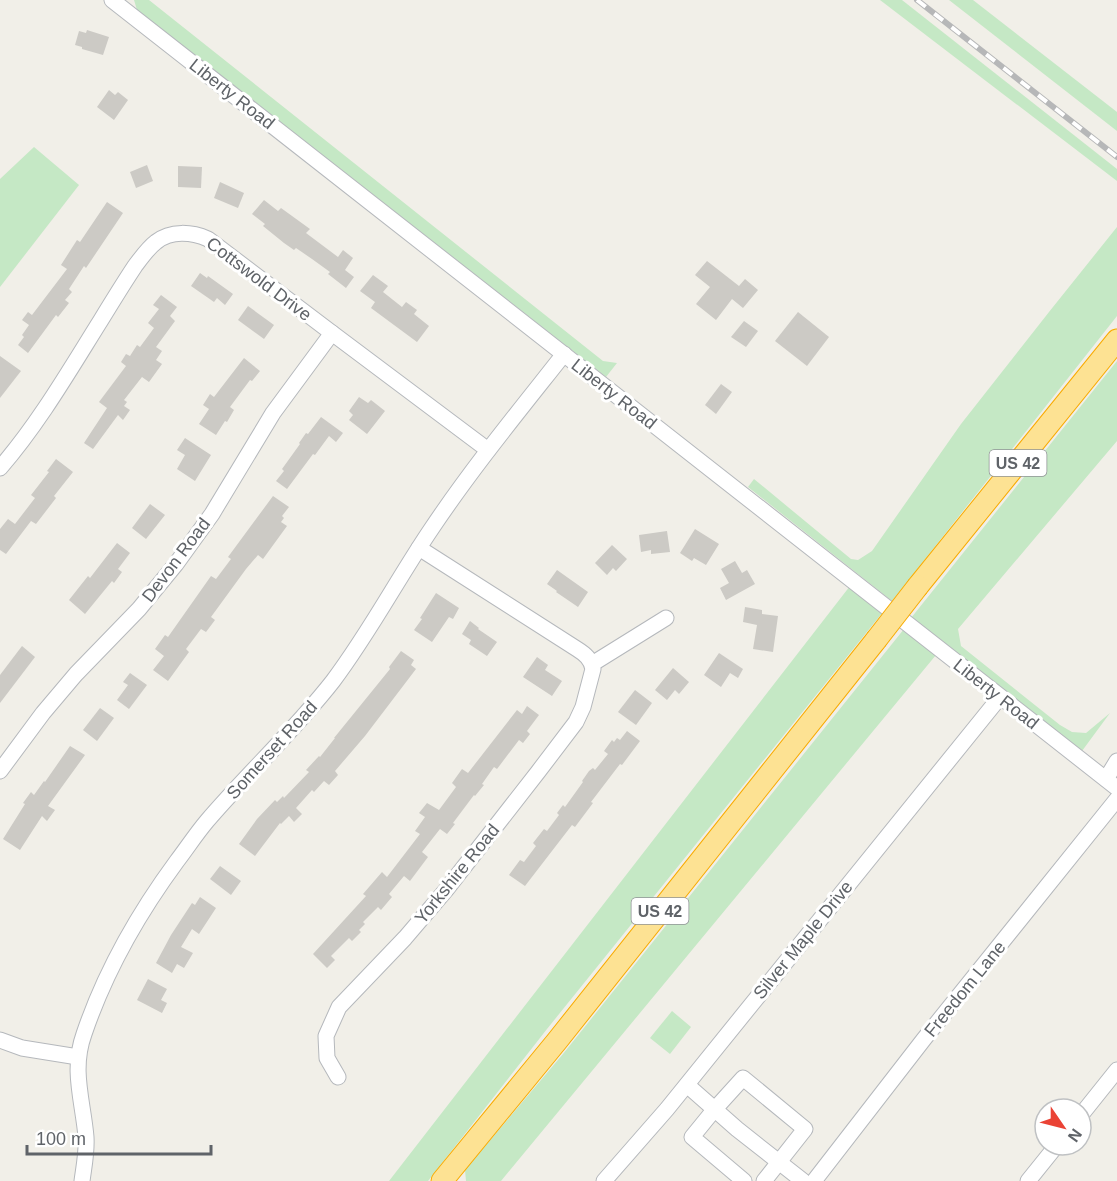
<svg xmlns="http://www.w3.org/2000/svg" width="1117" height="1181" font-family="Arial,sans-serif">
<style>
.green{fill:#c5e8c5}
.building{fill:#cccac5}
.lines{fill:none;stroke-linecap:round;stroke-linejoin:round}
.minor-casing{stroke:#b5b8bc;stroke-width:17}
.highway-casing{stroke:#f9ab00;stroke-width:23}
.minor{stroke:#fff;stroke-width:15}
.highway{stroke:#fde293;stroke-width:21}
.rail-casing{stroke:#b6b7b8;stroke-width:6}
.rail{stroke:#fff;stroke-width:4;stroke-dasharray:11;stroke-linecap:butt}
.highway-bridge-casing{stroke:#f9ab00;stroke-width:23;stroke-linecap:butt}
.highway-bridge{stroke:#fde293;stroke-width:21}
.labels{text-anchor:middle;dominant-baseline:central;stroke-width:6;stroke-linejoin:round;paint-order:stroke}
.shield{fill:#fff;stroke:#8f9295;stroke-width:1.5}
.shield-label{font-size:16px;font-weight:bold;fill:#5f6368}
.street-label{font-size:18px;fill:#5f6368;stroke:#fff}
</style>
<rect width="100%" height="100%" fill="#f1efe8"/>
<g class="green">
<path d="M134 0H149L603 361 617 363 606 377 137 10Z"/>
<path d="M880 0H902L1117 169V181Z"/>
<path d="M949 0H973L1117 112V131Z"/>
<path d="M34 147 79 185 0 287V179Z"/>
<path d="M1117 227V316L892 601 748 487 754 479 851 559 858 560 872 551 961 424 1049 312Z"/>
<path d="M1117 361V441L958 629 961 646 1060 725 1072 732 1086 733 1110 713 1082 751 911 618Z"/>
<path d="M850 586 883 612 547 1029 428 1181H389Z"/>
<path d="M904 629 936 655 501 1181H466L465 1170 563 1054Z"/>
<path d="M672 1011 691 1027 670 1054 650 1038Z"/>
</g>
<g class="building">
<path d="M87 30 109 37 103 55 82 49V47L75 45 79 31 86 33Z"/>
<path d="M109 90 115 95 118 92 128 100 114 120 97 107Z"/>
<path d="M147 165 153 181 136 188 130 172Z"/>
<path d="M178 166 202 167 201 188 178 187Z"/>
<path d="M220 182 244 193 238 208 214 198Z"/>
<path d="M264 200 278 211 281 208 310 229 306 233 338 257 343 250 353 258 345 270 354 277 346 288 328 274 330 272 312 259 296 248 294 250 284 243 263 226 265 224 252 214Z"/>
<path d="M107 202 123 213 86 268 84 266 69 289 72 292 65 300 69 303 58 317 56 315 28 353 18 345 24 337 22 335 29 325 22 320 28 312 32 315 67 269 61 265 77 240 80 242Z"/>
<path d="M707 261 739 286 745 279 758 290 743 308 732 299 716 320 696 304 710 287 695 275Z"/>
<path d="M200 273 207 278 208 276 233 294 225 305 217 298 214 302 191 286Z"/>
<path d="M373 275 388 286 383 292 402 307 406 302 417 310 414 314 429 326 417 342 371 308 375 302 360 291Z"/>
<path d="M161 295 177 307 170 316 175 321 156 347 162 351 156 360 162 364 149 382 142 377 124 400 127 402 124 406 130 410 123 420 118 415 93 449 84 443 107 408 99 402 126 366 121 362 126 354 130 356 137 345 140 347 154 328 148 323 159 309 153 305Z"/>
<path d="M248 306 274 325 264 339 238 320Z"/>
<path d="M798 312 829 337 807 366 775 341Z"/>
<path d="M744 321 758 331 746 347 731 337Z"/>
<path d="M0 356 21 371 0 398Z"/>
<path d="M244 358 260 371 252 381 250 380 230 407 234 410 227 422 225 421 216 435 199 424 209 409 203 405 210 394 214 397Z"/>
<path d="M721 384 732 392 716 414 705 405Z"/>
<path d="M359 397 368 403 371 400 385 411 367 434 349 420 353 415 349 411Z"/>
<path d="M321 417 343 433 336 442 329 436 315 455 313 454 287 489 276 481 284 471 282 469 300 444 299 443 306 433 308 434Z"/>
<path d="M185 438 211 455 195 481 177 469 185 455 177 450Z"/>
<path d="M56 459 73 472 54 496 56 498 36 524 31 521 6 554 0 550V529L8 519 15 524 35 498 31 495 49 472 47 471Z"/>
<path d="M273 496 289 507 282 516 284 518 281 522 287 526 263 559 258 555 246 569 211 617 215 620 206 632 201 629 186 649 189 652 168 681 153 670 164 656 155 649 165 635 168 637 211 576 216 579 231 559 228 557Z"/>
<path d="M150 504 165 515 146 539 132 528Z"/>
<path d="M695 529 719 544 706 565 694 558 692 561 680 553Z"/>
<path d="M667 531 670 552 651 554V550L641 552 639 535Z"/>
<path d="M117 543 130 553 118 569 122 572 114 583 112 581 85 614 69 600 88 576 90 578Z"/>
<path d="M612 545 627 559 616 571 613 568 607 575 595 563Z"/>
<path d="M735 561 742 573 747 570 755 584 726 600 720 588 729 583 721 569Z"/>
<path d="M557 570 588 592 578 607 556 592 557 591 547 584Z"/>
<path d="M436 593 459 608 453 619 449 617 432 642 414 630 422 619 420 618Z"/>
<path d="M745 607 762 610V614L778 616 773 652 753 649 757 625 743 622Z"/>
<path d="M470 621 479 628 478 629 497 642 487 656 469 644 471 640 462 634Z"/>
<path d="M22 646 35 657 0 703V675Z"/>
<path d="M401 651 414 660 411 665 416 669 365 736 335 771 338 775 329 785 324 781 314 792 312 790 296 808 302 814 294 822 289 816 281 824 280 823 255 856 239 844 257 819 275 800 277 802 283 796 284 798 309 772 306 770 319 756 320 757 335 738H334L390 669 389 667Z"/>
<path d="M719 653 743 669 738 678 730 673 721 687 704 675Z"/>
<path d="M537 657 548 665 545 670 562 681 552 696 523 677Z"/>
<path d="M673 668 689 682 679 694 675 690 667 700 655 690Z"/>
<path d="M130 673 147 685 129 709 117 700 128 685 123 682Z"/>
<path d="M635 690 652 703 636 725 618 712Z"/>
<path d="M527 706 539 715 527 731 530 734 523 743 519 740 497 769 494 767 482 784 484 785 475 796 474 795 453 823 455 824 447 834 440 829 422 852 428 857 410 881 404 876 389 894 392 897 381 910 378 907 363 922 365 924 359 930 361 932 352 941 349 938 331 956 335 960 327 968 313 954 366 896 363 894 382 872 387 877 420 834 415 831 425 817 419 813 427 803 439 810 456 787 452 783 462 769 468 773 517 710 522 714Z"/>
<path d="M100 708 114 718 97 741 83 730Z"/>
<path d="M627 731 640 741 622 765 620 764 591 802 593 803 575 827 572 825 525 886 509 875 520 860 524 862 536 846 533 843 544 829 547 831 559 815 557 813 563 805 565 807 583 782 582 781 589 771 593 768 595 770 608 754 604 751 612 740 614 742 617 738 620 740Z"/>
<path d="M70 746 85 755 48 806 55 810 47 821 42 816 20 850 3 839 25 804 23 803 31 792 34 795 44 781 45 782Z"/>
<path d="M220 866 241 881 231 895 210 879Z"/>
<path d="M200 897 216 908 199 934 192 929 181 947 193 953 184 968 177 964 172 973 156 963 171 935 192 903 195 905Z"/>
<path d="M148 979 167 989 161 1000 167 1003 162 1013 137 1000Z"/>
</g>
<g class="lines">
<defs>
<g id="minor">
<path d="M112 0 1117 788"/>
<path d="M0 468C39 423 69 371 101 320 112 302 123 284 135 266 141 258 148 248 156 242 171 230 192 232 208 239L332 333 488 450"/>
<path d="M592 664 666 618"/>
<path d="M0 771 43 713 76 674 139 609 176 564 212 514 273 413 332 333"/>
<path d="M1106 779 1117 761"/>
<path d="M0 1040 22 1048 78 1057"/>
<path d="M338 1077 327 1058 326 1036 339 1007 405 938 446 890 538 772 576 722 583 707 593 669C591 659 585 654 577 649L419 548"/>
<path d="M687 1085 737 1129 803 1181"/>
<path d="M1081 1115 1117 1070"/>
<path d="M82 1181C84 1166 87 1152 86 1137 83 1101 71 1070 84 1034 105 972 138 914 177 861 187 848 196 834 207 821 248 773 294 731 333 681 370 632 398 578 432 528 473 467 519 411 564 354"/>
<path d="M604 1181 667 1109 1000 697"/>
<path d="M744 1181 692 1137 714 1110 743 1078 805 1129 764 1181"/>
<path d="M814 1181 924 1039 1117 799"/>
<path d="M1028 1181 1057 1145"/>
</g>
<g id="highway">
<path d="M918 586 1117 340"/>
<path d="M442 1181 557 1041 876 640"/>
</g>
</defs>
<use href="#minor" class="minor-casing"/>
<use href="#highway" class="highway-casing"/>
<use href="#minor" class="minor"/>
<use href="#highway" class="highway"/>
<defs>
<path id="rail" d="M917 0 1117 157"/>
</defs>
<use href="#rail" class="rail-casing"/>
<use href="#rail" class="rail"/>
<defs>
<path id="highway-bridge" d="M876 640 918 586"/>
</defs>
<use href="#highway-bridge" class="highway-bridge-casing"/>
<use href="#highway-bridge" class="highway-bridge"/>
</g>
<g class="labels">
<g class="shield">
<rect x="989.5" y="450" width="57" height="26" rx="4.5"/>
<rect x="631.5" y="898" width="57" height="26" rx="4.5"/>
</g>
<g class="shield-label">
<text x="1018" y="463">US 42</text>
<text x="660" y="911">US 42</text>
</g>
<g class="street-label">
<text transform="translate(232 94) rotate(38)">Liberty Road</text>
<text transform="translate(259 279) rotate(37)">Cottswold Drive</text>
<text transform="translate(614 394) rotate(38)">Liberty Road</text>
<text transform="translate(176 560) rotate(-53)">Devon Road</text>
<text transform="translate(996 694) rotate(38)">Liberty Road</text>
<text transform="translate(272 750) rotate(-48)">Somerset Road</text>
<text transform="translate(457 874) rotate(-51)">Yorkshire Road</text>
<text transform="translate(803 940) rotate(-51)">Silver Maple Drive</text>
<text transform="translate(965 989) rotate(-51)">Freedom Lane</text>
</g>
</g>
<g transform="translate(1063 1127) rotate(125)"><circle r="28" fill="#ffffff" stroke="#bfc1c3" stroke-width="1.5"/>
<path d="M0-4.5L10 22L0 15L-10 22Z" fill="#ea4335"/>
<text y="-9" font-size="16" font-weight="bold" text-anchor="middle" fill="#5f6368">N</text>
</g>
<path d="M27 1145v9h184v-9" fill="none" stroke="#5f6368" stroke-width="3"/>
<text x="36" y="1145" font-size="18" fill="#5f6368" stroke="#ffffff" stroke-width="4.5" paint-order="stroke">100 m</text>
</svg>
